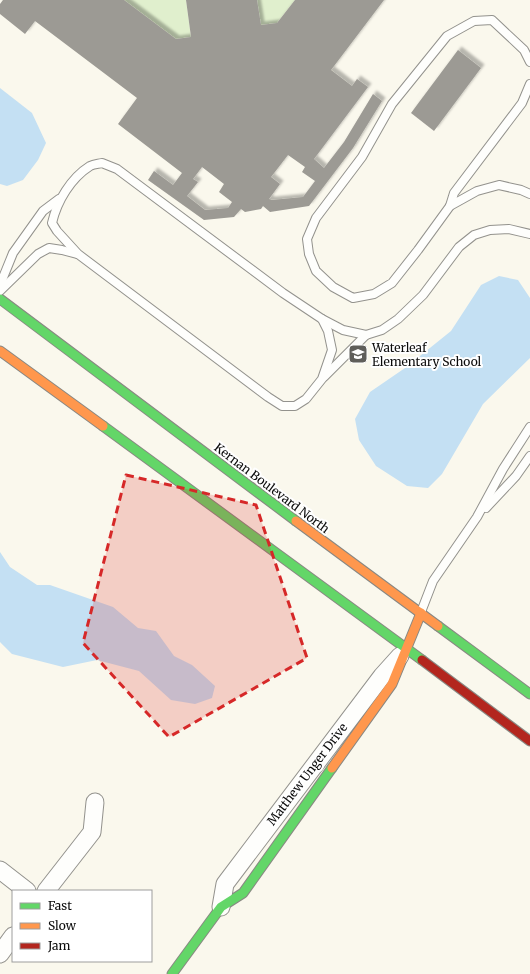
<svg xmlns="http://www.w3.org/2000/svg" width="530" height="974" font-family="Merriweather,serif">
<style>
.green{fill:#e0efcd}
.water{fill:#c4e0f3}
.building{fill:#9c9a94;fill-rule:evenodd;filter:url(#shadow)}
.lines{fill:none;stroke-linecap:round;stroke-linejoin:round}
.lane-casing{stroke:#93928d;stroke-width:10}
.street-casing{stroke:#93928d;stroke-width:19}
.fast-casing{stroke:#898883;stroke-width:11}
.slow-casing{stroke:#898883;stroke-width:11}
.jam-casing{stroke:#898883;stroke-width:11}
.lane{stroke:#fefefc;stroke-width:8}
.street{stroke:#fefefc;stroke-width:17}
.fast{stroke:#63d668;stroke-width:9}
.slow{stroke:#ff974d;stroke-width:9}
.jam{stroke:#b3261e;stroke-width:9}
.marked{fill:#d62828;fill-opacity:0.2;stroke:#d62828;stroke-width:3;stroke-dasharray:8 5;stroke-linejoin:round}
.labels{text-anchor:middle;dominant-baseline:central;stroke-width:4;stroke-linejoin:round;paint-order:stroke}
.poi-label{font-size:12px;fill:#0b0b0b;stroke:#fff;text-anchor:start}
.street-label{font-size:12px;fill:#0b0b0b;stroke:#fff}
</style>
<defs>
<filter id="shadow"><feDropShadow dx="3.5" dy="-3.5" stdDeviation="1" flood-color="#0004"/></filter>
</defs>
<rect width="100%" height="100%" fill="#faf8ed"/>
<g class="green">
<path d="M124 0H186L191 37 176 39Z"/>
<path d="M257 0H295L277 23 261 25Z"/>
</g>
<g class="water">
<path d="M0 88 32 113 46 143 38 160 23 180 7 186 0 184Z"/>
<path d="M499 276 518 280 530 298V358L483 404 442 474 428 488 407 486 376 466 359 440 355 419 370 392 405 368 451 331 481 285Z"/>
<path d="M0 552 10 567 37 585H50L113 607 138 628 156 631 174 656 192 665 215 686 212 698 195 704 171 700 139 671 97 660 63 667 12 654 0 642Z"/>
</g>
<g class="building">
<path d="M3 0H124L176 39 191 37 186 0H257L261 25 277 23 295 0H384L331 70 352 86 357 79 368 87 314 159 324 168 344 142 373 94 382 101 353 148 309 206 270 212 263 206 261 209 245 212 241 209 234 217 204 220 148 180 154 171 173 185 182 173 118 124 137 98 35 21 25 34 0 14V4ZM288 155 305 167 302 172 315 181 303 197 272 200 269 199 280 184 271 177ZM202 167 224 184 219 192 232 202 228 208 205 210 187 196 198 182 193 179Z"/>
<path d="M458 50 481 68 434 131 411 113Z"/>
</g>
<g class="lines">
<defs>
<g id="lane">
<path d="M530 62 524 50 492 20 474 21 447 36 392 104 362 157 316 218 307 239 309 254 316 271 333 287 353 298 374 294 392 283 418 250 450 206 477 191 499 185 521 190 530 194"/>
<path d="M102 163 117 169 283 293 322 319 328 331 332 350 322 379 306 399 295 406H282L268 397 78 254 57 231 52 223C57 201 71 178 90 166 94 164 98 164 102 163Z"/>
<path d="M450 206 454 193 522 103 530 84"/>
<path d="M0 285 13 253 43 211 59 199"/>
<path d="M0 291 38 254 49 248 62 250 77 254"/>
<path d="M322 319 343 330 366 335"/>
<path d="M324 377 366 335 382 330 398 319 423 295 459 247 474 235 490 230 509 229 530 234"/>
<path d="M486 508 516 476 530 456"/>
<path d="M421 612 433 581 477 517 503 469 530 427"/>
</g>
<g id="street">
<path d="M0 870 27 891"/>
<path d="M46 891 92 832 95 802"/>
<path d="M221 907 225 884 382 676 400 656"/>
<path d="M0 954 13 936"/>
</g>
<g id="fast">
<path d="M0 299 296 521"/>
<path d="M103 426 422 660"/>
<path d="M438 626 530 694"/>
<path d="M172 974 221 907 243 893 332 768"/>
</g>
<g id="slow">
<path d="M0 351 103 426"/>
<path d="M296 521 438 626"/>
<path d="M332 768 392 684 421 613"/>
</g>
<path id="jam" d="M422 660 530 741"/>
</defs>
<use href="#lane" class="lane-casing"/>
<use href="#street" class="street-casing"/>
<use href="#fast" class="fast-casing"/>
<use href="#slow" class="slow-casing"/>
<use href="#jam" class="jam-casing"/>
<use href="#lane" class="lane"/>
<use href="#street" class="street"/>
<use href="#fast" class="fast"/>
<use href="#slow" class="slow"/>
<use href="#jam" class="jam"/>
</g>
<path class="marked" d="M126 475 256 505 307 658 169 737 83 643Z"/>
<defs>
<symbol id="school-square" viewBox="-11 -11 22 22"><rect x="-9" y="-9" width="18" height="18" rx="4" fill="#5f5e5a" stroke="#fff"/><path d="M0-5L7-2L0 1L-7-2ZM-4 1L0 2.5L4 1V4Q0 6-4 4Z" fill="#fff"/></symbol>
</defs>
<g fill-rule="evenodd">
<use href="#school-square" x="347" y="343" width="22" height="22"/>
</g>
<g class="labels">
<g class="poi-label">
<text x="372" y="347">Waterleaf<tspan x="372" dy="14">Elementary School</tspan></text>
</g>
<g class="street-label">
<text transform="translate(272 488) rotate(37)">Kernan Boulevard North</text>
<text transform="translate(307 774) rotate(-53)">Matthew Unger Drive</text>
</g>
</g>
<rect x="12" y="890" width="140" height="72" fill="#ffffff" stroke="#9d9d9d"/>
<rect x="20" y="903" width="20" height="6" fill="#63d668" stroke="#9d9d9d"/>
<text x="48" y="910" font-size="12" fill="#0b0b0b">Fast</text>
<rect x="20" y="923" width="20" height="6" fill="#ff974d" stroke="#9d9d9d"/>
<text x="48" y="930" font-size="12" fill="#0b0b0b">Slow</text>
<rect x="20" y="943" width="20" height="6" fill="#b3261e" stroke="#9d9d9d"/>
<text x="48" y="950" font-size="12" fill="#0b0b0b">Jam</text>
</svg>
